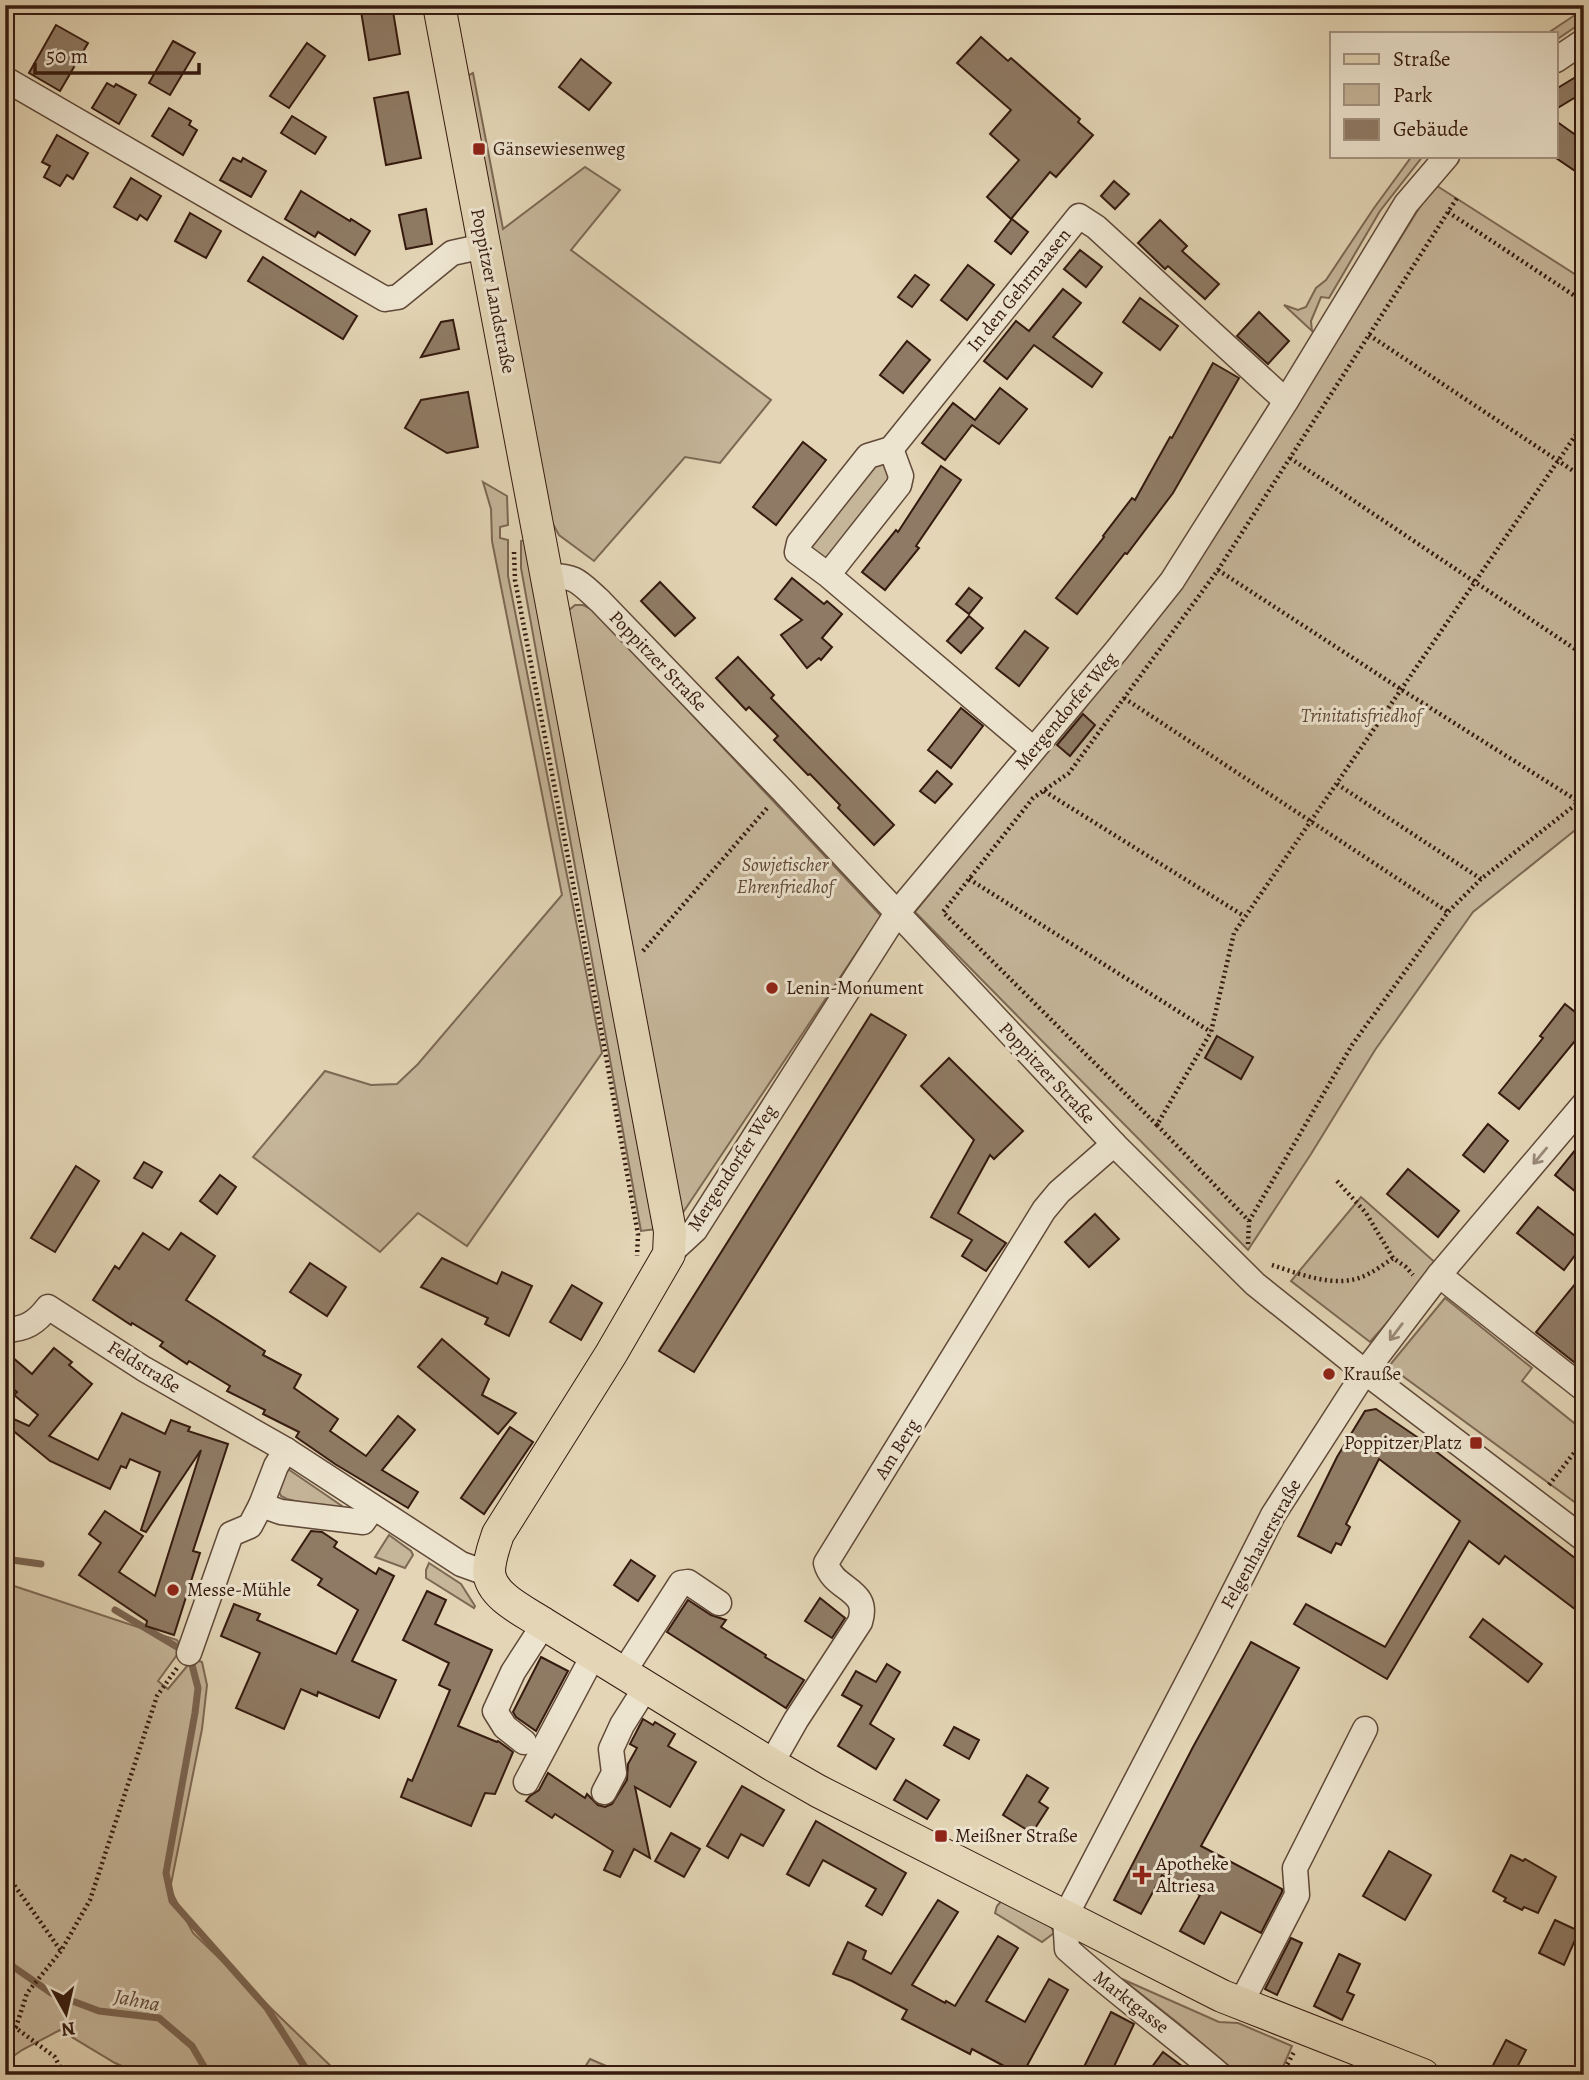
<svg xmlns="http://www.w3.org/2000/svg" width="1589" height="2080" font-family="Alegreya,serif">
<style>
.green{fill:#c5b599;stroke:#7d6854;stroke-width:2}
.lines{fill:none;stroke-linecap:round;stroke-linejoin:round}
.stream{stroke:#7a6451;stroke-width:7}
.building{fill:#8f7b65;stroke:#351a0f;stroke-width:2}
.minor-casing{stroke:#604938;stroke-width:27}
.major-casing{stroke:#351a0f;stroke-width:34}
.path{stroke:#351a0f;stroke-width:4.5;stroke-dasharray:2 3.5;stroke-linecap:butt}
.minor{stroke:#ede4cf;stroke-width:24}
.major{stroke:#e3d5b5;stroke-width:32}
.oneway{stroke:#9a8979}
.poi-dot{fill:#8f2418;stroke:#ede4cf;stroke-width:2.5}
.labels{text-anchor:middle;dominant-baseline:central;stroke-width:6;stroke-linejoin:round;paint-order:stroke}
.poi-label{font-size:19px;fill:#351a0f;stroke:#ede4cf;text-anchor:start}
.street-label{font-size:19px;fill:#351a0f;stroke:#ede4cf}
.park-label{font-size:19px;font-style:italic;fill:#604838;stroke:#ede4cf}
.water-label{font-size:21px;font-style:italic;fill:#5d4536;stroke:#ede4cf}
</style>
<rect width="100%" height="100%" fill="#e3d5b5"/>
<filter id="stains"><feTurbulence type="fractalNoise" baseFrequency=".00286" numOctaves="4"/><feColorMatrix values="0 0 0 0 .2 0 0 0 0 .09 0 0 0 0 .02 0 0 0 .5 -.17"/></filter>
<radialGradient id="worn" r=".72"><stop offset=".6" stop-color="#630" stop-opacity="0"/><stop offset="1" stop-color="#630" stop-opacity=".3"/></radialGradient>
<g class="green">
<path d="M1584 9V21L1556 40V33H1548Z"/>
<path d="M473 73 503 229 585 167 620 190 571 250 771 400 720 463 685 457 594 561 559 535 548 515 463 78Z"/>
<path d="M1412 156H1423L1380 211 1329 298 1321 297 1311 321 1312 331 1284 305 1298 310 1306 307 1316 288 1326 280 1374 208Z"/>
<path d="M1434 184 1584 280V823L1473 912 1375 1050 1311 1154 1248 1250 915 912 1049 747 1055 743 1081 713 1126 654 1180 588 1225 521Z"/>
<path d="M882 463 890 471 892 478 829 558 823 560 807 544 870 464Z"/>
<path d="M483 482 507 496 508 525 500 527V538L508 540V576L602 1053 467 1246 418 1213 380 1252 253 1157 325 1071 371 1085 397 1084 418 1064 562 895 492 541 491 509Z"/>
<path d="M529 539 657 1229 641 1231 521 568V541Z"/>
<path d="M575 605H583L595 611 881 916 682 1214 568 611Z"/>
<path d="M1361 1197 1438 1265 1370 1342 1291 1281Z"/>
<path d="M1445 1298 1532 1368 1522 1381 1584 1431V1509L1389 1366Z"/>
<path d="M288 1469 342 1506V1509L336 1511 287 1499 281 1496 278 1490Z"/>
<path d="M389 1535 411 1551 413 1555 405 1568 375 1557Z"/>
<path d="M429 1563 461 1584 475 1606 474 1608 426 1578V1570Z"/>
<path d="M5 1583 177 1640 182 1648 158 1681 168 1689 193 1659 202 1662 207 1685 202 1729 170 1889 193 1933 340 2075H142L115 2063 60 2030 22 2050 5 2062Z"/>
<path d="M1004 1898 1048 1919 1054 1933 1042 1942 995 1913 997 1906Z"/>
<path d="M1122 1979 1219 2022 1238 2023 1292 2046 1283 2067 1276 2075H1239L1178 2023Z"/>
<path d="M590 2059 627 2075H580Z"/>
</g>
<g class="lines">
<g class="stream">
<path d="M5 1559 41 1564"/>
<path d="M115 1610 177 1647"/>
<path d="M192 1665 198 1688 195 1713 166 1873 172 1901 267 2008 310 2075"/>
<path d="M5 1961 51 1993 99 2011 159 2018 192 2046 209 2075"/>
</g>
</g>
<g class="building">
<path d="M360 5H392L400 54 369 60Z"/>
<path d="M56 25 88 43 60 91 29 73Z"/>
<path d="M981 37 1008 61 1011 58 1080 119 1078 122 1093 135 1056 177 1050 172 1011 219 987 197 1019 160 990 134 1011 110 957 63Z"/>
<path d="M173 41 195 53 170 95 149 83Z"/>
<path d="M307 43 325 56 289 108 270 96Z"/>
<path d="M581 59 611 83 589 110 559 87Z"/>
<path d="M1584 72V92L1556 109V89Z"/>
<path d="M107 83 114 87 116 84 136 95 119 124 92 108Z"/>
<path d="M408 92 421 158 386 165 374 98Z"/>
<path d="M169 108 191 121 189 125 197 130 183 155 152 136Z"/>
<path d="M292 116 326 137 315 154 281 133Z"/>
<path d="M1556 121 1584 141V177L1556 158Z"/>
<path d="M57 135 88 153 73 179 67 175 60 186 44 177 50 166 42 162Z"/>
<path d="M233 158 241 162 243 158 266 171 251 197 220 180Z"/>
<path d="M131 178 161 196 147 220 140 215 137 220 114 207Z"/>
<path d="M1114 181 1129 194 1115 209 1101 196Z"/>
<path d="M301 191 350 221 351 219 370 231 355 255 318 232 315 237 285 219Z"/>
<path d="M426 209 432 244 406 249 399 215Z"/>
<path d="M190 213 221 231 206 258 175 241Z"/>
<path d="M1012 219 1028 232 1011 254 995 241Z"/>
<path d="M1160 220 1187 246 1182 251 1219 284 1205 299 1168 266 1165 269 1138 243Z"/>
<path d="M1080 250 1102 267 1086 287 1064 269Z"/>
<path d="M263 257 357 316 343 339 248 281Z"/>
<path d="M968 265 994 285 967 320 941 300Z"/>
<path d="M915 275 929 285 912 307 898 297Z"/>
<path d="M1063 289 1081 303 1053 337 1102 373 1092 387 1034 345 1007 379 984 361 1016 321 1029 331Z"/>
<path d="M1140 298 1178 326 1160 350 1123 322Z"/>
<path d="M1259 312 1289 341 1268 364 1237 336Z"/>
<path d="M453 320 459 349 421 357 441 322Z"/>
<path d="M907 341 930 360 903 393 880 375Z"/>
<path d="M1213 363 1239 378 1173 493 1127 554 1125 553 1077 614 1056 598 1104 537 1103 536 1132 498 1135 500 1170 437 1172 438Z"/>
<path d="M1000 388 1027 409 999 444 972 425 945 460 922 443 953 403 975 420Z"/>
<path d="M468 392 478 447 447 453 405 428 421 400Z"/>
<path d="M803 442 826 460 776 525 753 507Z"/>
<path d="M941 466 961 480 916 546 919 548 885 590 862 572 896 530 898 532Z"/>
<path d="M792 578 824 604 827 601 842 614 822 638 832 647 821 660 819 658 807 668 781 635 802 620 775 599Z"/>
<path d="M660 582 695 618 675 636 641 601Z"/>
<path d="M969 588 982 598 969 614 956 604Z"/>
<path d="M969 616 983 628 961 653 947 641Z"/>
<path d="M1025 631 1048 648 1019 686 996 668Z"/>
<path d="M738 657 774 695 771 698 894 825 874 845 838 808 840 805 810 774 808 775 774 740 778 736 749 707 746 710 716 678Z"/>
<path d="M961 708 983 726 951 768 928 750Z"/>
<path d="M1083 714 1095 725 1070 756 1057 745Z"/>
<path d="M937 771 952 784 935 803 920 791Z"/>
<path d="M1565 1004 1584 1019V1030L1519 1109 1499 1093 1543 1038 1540 1036Z"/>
<path d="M871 1014 906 1035 694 1372 659 1351Z"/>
<path d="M1217 1036 1253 1057 1241 1079 1205 1058Z"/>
<path d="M949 1058 1023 1131 994 1159 990 1155 958 1213 1006 1243 986 1271 962 1256 972 1240 931 1217 974 1140 921 1086Z"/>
<path d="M1488 1124 1508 1141 1484 1172 1463 1155Z"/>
<path d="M1584 1139V1183L1576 1192 1555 1175Z"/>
<path d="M144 1162 162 1172 152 1188 134 1178Z"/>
<path d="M76 1166 99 1181 55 1252 31 1238Z"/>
<path d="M1408 1169 1459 1211 1438 1237 1387 1194Z"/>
<path d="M220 1175 236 1187 217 1214 200 1201Z"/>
<path d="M1538 1207 1584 1243 1564 1270 1517 1233Z"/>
<path d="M1095 1214 1119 1239 1089 1267 1065 1242Z"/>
<path d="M143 1233 169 1250 181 1233 215 1256 186 1300 265 1351 263 1355 301 1375 294 1388 338 1419 330 1431 366 1456 398 1416 415 1430 382 1470 418 1492 408 1508 335 1464 296 1437 299 1432 263 1414 265 1410 227 1391 230 1386 189 1361 187 1364 160 1346 163 1342 132 1323 131 1325 93 1300 115 1266 119 1269Z"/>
<path d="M442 1258 497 1284 502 1272 532 1286 509 1336 485 1324 488 1318 421 1287Z"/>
<path d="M310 1263 346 1287 327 1316 290 1292Z"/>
<path d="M1584 1273V1370L1536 1332Z"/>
<path d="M572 1285 602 1303 581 1340 550 1322Z"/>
<path d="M442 1339 489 1379 482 1395 516 1413 498 1434 418 1367Z"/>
<path d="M54 1348 72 1362 69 1365 92 1384 49 1436 98 1460 122 1413 165 1434 171 1420 190 1427 188 1431 228 1444 193 1551 200 1553 174 1635 146 1626 147 1621 79 1575 101 1543 89 1534 105 1511 143 1536 119 1572 155 1596 201 1450 146 1532 141 1530 160 1472 130 1459 126 1468 121 1466 110 1489 50 1461 5 1424V1415L29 1426 38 1415 14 1395 17 1392 5 1382V1351L32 1374Z"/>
<path d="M1376 1409 1417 1437 1584 1565V1616L1505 1556 1499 1564 1469 1541 1387 1679 1294 1624 1306 1604 1385 1647 1460 1521 1379 1459 1346 1524 1350 1527 1341 1545 1336 1543 1331 1553 1298 1536 1337 1457 1365 1411Z"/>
<path d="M510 1427 533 1442 484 1514 461 1498Z"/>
<path d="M311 1531 322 1532 337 1542 334 1547 376 1574 379 1568 394 1576 352 1661 396 1680 379 1718 318 1692 317 1696 301 1689 284 1729 236 1708 260 1653 221 1636 234 1604 260 1614 257 1620 336 1654 358 1610 318 1585 322 1579 292 1560Z"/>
<path d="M631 1560 655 1576 638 1601 614 1585Z"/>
<path d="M427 1591 446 1600 435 1624 492 1650 458 1726 497 1742 498 1741 513 1752 495 1794 485 1793 471 1826 401 1797 408 1779 412 1781 450 1690 439 1685 449 1663 403 1640Z"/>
<path d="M820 1598 845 1618 832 1638 805 1621Z"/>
<path d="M688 1600 711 1615 726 1620 721 1627 766 1655 765 1657 804 1680 786 1708 667 1632Z"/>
<path d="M1483 1619 1542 1664 1528 1682 1470 1637Z"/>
<path d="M1251 1642 1299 1668 1201 1846 1282 1889V1892L1261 1933 1221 1912 1204 1944 1180 1931 1200 1895 1162 1875 1141 1914 1114 1900 1193 1747Z"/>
<path d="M541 1657 568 1671 536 1731 516 1717 513 1712Z"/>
<path d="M887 1664 900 1672 870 1724 894 1739 876 1769 838 1746 862 1706 842 1695 856 1671 876 1682Z"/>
<path d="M643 1719 653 1725 655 1722 675 1734 668 1746 696 1762 670 1807 635 1787 650 1858 634 1849 620 1877 604 1870 613 1851 555 1814 552 1818 526 1801 530 1796 539 1790 548 1773 585 1798 587 1794 598 1805 605 1807 612 1804 627 1780 628 1764 637 1748 630 1744Z"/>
<path d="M954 1727 979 1740 969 1759 944 1745Z"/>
<path d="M1027 1775 1048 1788 1039 1802 1048 1808 1032 1833 1003 1815Z"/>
<path d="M906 1780 939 1800 927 1819 894 1800Z"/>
<path d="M742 1786 784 1810 763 1846 741 1834 728 1858 707 1846Z"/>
<path d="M816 1821 906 1873 882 1915 866 1906 876 1889 823 1860 809 1886 787 1874Z"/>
<path d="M671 1833 700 1849 684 1877 655 1861Z"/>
<path d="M1389 1851 1431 1875 1405 1920 1363 1896Z"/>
<path d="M1511 1855 1523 1861 1525 1859 1556 1877 1538 1913 1524 1907 1522 1910 1504 1901 1506 1898 1493 1891Z"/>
<path d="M938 1900 958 1912 912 1985 945 2003 946 2001 955 2006 998 1936 1018 1948 986 2001 1025 2022 1049 1979 1068 1990 1022 2075H999L1004 2066 972 2049 970 2054 902 2019 907 2010 852 1981 833 1974 848 1942 866 1951 863 1959 891 1974Z"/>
<path d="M1555 1920 1579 1931 1564 1965 1539 1953Z"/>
<path d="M1291 1938 1302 1943 1277 1995 1265 1989Z"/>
<path d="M1339 1954 1360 1964 1347 1992 1354 1995 1342 2020 1314 2006Z"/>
<path d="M1111 2012 1134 2024 1110 2075H1080Z"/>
<path d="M1506 2040 1526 2050 1513 2075H1488Z"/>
<path d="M1163 2052 1194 2075H1146Z"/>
</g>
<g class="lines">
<defs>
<g id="minor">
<path d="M1556 60 1584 41"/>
<path d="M5 79 385 299 398 297 452 253 484 246"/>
<path d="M891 449 1079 216 1096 227 1286 401"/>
<path d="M828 575 899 485 901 476 891 449 868 456 799 543 797 552 828 575 1033 749"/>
<path d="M547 576C576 575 579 582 600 601L783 791 1114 1144 1255 1284 1365 1372 1584 1539"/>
<path d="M669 1254 695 1230 897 913 1117 650 1172 581 1286 401 1406 204 1447 156"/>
<path d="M1439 1275 1584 1389"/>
<path d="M5 1330C26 1329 36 1323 48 1307L144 1369 286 1450 461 1564 489 1574"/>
<path d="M261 1505 276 1466 286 1450"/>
<path d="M189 1653 231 1534 250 1526 261 1505 281 1512 363 1522 373 1508"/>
<path d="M623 1673 681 1583 688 1582 719 1603"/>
<path d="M524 1742 505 1727 495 1711 513 1672 544 1624"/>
<path d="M771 1764 796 1720 860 1622C871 1588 833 1591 826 1563L1044 1210 1059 1192 1114 1144"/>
<path d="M526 1782 594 1654"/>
<path d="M604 1792 614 1773 611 1749 622 1725 646 1687"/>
<path d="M1241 2003 1297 1895 1295 1868 1365 1729"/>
<path d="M1220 2075C1170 2032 1116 1993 1067 1949L1065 1917 1208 1643 1273 1515 1365 1372 1439 1275 1584 1104"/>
</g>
<path id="major" d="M439 5 670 1231 669 1254 611 1354 498 1534C494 1546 489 1559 489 1572 491 1597 526 1612 544 1624L771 1764 818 1791 1222 1996 1423 2075"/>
</defs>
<use href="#minor" class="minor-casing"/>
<use href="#major" class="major-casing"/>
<g class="path">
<path d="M1448 212 1584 302"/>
<path d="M1369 335 1584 478"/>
<path d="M1290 458 1584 655"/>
<path d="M514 552 515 580 605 1051 638 1234 637 1256"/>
<path d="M1218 570 1402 690 1584 805"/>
<path d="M1124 698 1448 912"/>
<path d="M1337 784 1481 879"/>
<path d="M1044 791 1244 916"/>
<path d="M969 879 1211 1032"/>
<path d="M643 951 768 807"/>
<path d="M1157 1125 943 912 1033 798 1069 773 1218 570 1457 198"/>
<path d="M1337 1181 1366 1213 1393 1258 1406 1267 1413 1275"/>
<path d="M1249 1221 1352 1045 1448 912 1481 879 1584 798"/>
<path d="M1248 1244 1249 1221 1157 1125 1211 1032 1234 933 1584 423"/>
<path d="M1272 1265C1300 1274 1331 1287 1359 1278 1371 1274 1383 1265 1393 1258"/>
<path d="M1549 1485 1584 1440"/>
<path d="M5 1872 61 1951"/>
<path d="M5 2020 55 2057 64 2075"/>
<path d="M5 2031 16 2027 27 1993 61 1951 90 1900 157 1696 177 1668"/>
<path d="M1286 2075V2067L1295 2050"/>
</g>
<use href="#minor" class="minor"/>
<use href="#major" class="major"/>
</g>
<defs><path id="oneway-shaft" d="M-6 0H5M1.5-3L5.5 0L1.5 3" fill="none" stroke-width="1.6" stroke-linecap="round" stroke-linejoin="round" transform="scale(1.75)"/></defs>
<g class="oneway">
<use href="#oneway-shaft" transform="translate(1540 1156) rotate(130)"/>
<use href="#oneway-shaft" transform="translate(1396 1332) rotate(127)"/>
</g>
<g class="poi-dot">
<rect x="472" y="142" width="14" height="14" rx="3.5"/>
<circle cx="772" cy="988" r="7"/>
<circle cx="1329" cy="1374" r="7"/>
<rect x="1469" y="1436" width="14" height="14" rx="3.5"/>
<circle cx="173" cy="1590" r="7"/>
<rect x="934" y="1829" width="14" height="14" rx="3.5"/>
<path d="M1138.5 1864.5h7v7h7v7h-7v7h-7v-7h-7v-7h7z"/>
</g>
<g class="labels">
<g class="poi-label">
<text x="493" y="149">Gänsewiesenweg</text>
<text x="786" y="988">Lenin-Monument</text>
<text x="1343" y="1374">Krauße</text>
<text x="1462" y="1443" text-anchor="end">Poppitzer Platz</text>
<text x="187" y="1590">Messe-Mühle</text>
<text x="955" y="1836">Meißner Straße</text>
<text x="1156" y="1864">Apotheke<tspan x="1156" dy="22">Altriesa</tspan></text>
</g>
<g class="street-label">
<text transform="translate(1019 290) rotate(-51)">In den Gehrmaasen</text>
<text transform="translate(493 291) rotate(79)">Poppitzer Landstraße</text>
<text transform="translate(658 661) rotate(46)">Poppitzer Straße</text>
<text transform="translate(1066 711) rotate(-50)">Mergendorfer Weg</text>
<text transform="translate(1047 1073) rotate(47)">Poppitzer Straße</text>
<text transform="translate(732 1168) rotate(-57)">Mergendorfer Weg</text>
<text transform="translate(144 1367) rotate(32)">Feldstraße</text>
<text transform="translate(897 1449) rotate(-58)">Am Berg</text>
<text transform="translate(1261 1544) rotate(-61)">Felgenhauerstraße</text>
<text transform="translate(1131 2002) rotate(38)">Marktgasse</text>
</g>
<g class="park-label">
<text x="1361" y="716">Trinitatisfriedhof</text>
<text x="785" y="865">Sowjetischer<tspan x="785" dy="22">Ehrenfriedhof</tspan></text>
</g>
<g class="water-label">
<text transform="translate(137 2000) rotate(11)">Jahna</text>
</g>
</g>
<rect width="1589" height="2080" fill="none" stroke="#e3d5b5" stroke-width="28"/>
<rect x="7" y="7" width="1575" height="2066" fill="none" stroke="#351a0f" stroke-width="3.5"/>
<rect x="14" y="14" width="1561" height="2052" fill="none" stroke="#351a0f" stroke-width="2"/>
<rect x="1330" y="32" width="228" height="126" fill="#ede4cf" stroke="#a39382" stroke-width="2"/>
<rect x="1344" y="54" width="35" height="10" fill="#e3d5b5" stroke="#a39382" stroke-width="2"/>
<text x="1393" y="66" font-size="21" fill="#351a0f">Straße</text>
<rect x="1344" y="84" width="35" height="21" fill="#c5b599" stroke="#a39382" stroke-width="2"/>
<text x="1393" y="102" font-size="21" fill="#351a0f">Park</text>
<rect x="1344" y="119" width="35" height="21" fill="#8f7b65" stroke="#a39382" stroke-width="2"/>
<text x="1393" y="136" font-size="21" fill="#351a0f">Gebäude</text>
<g transform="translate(66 2013) rotate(172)" stroke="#ede4cf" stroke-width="5" paint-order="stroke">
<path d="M0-5L12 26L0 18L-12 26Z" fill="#351a0f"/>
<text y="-10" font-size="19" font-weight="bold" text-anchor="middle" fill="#351a0f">N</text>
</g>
<path d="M35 63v10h164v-10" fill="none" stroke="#351a0f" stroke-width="3.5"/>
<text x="46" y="63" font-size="21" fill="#351a0f" stroke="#ede4cf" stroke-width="5" paint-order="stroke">50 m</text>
<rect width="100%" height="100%" filter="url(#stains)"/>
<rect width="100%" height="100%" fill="url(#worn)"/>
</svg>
